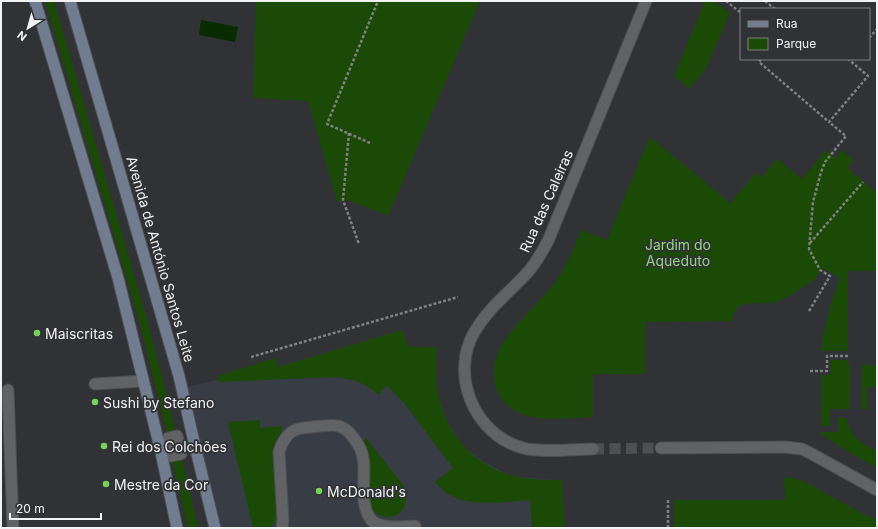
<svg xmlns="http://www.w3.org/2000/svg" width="878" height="529" font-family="Inter,sans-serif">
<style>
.built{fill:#383d45}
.green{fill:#1b4a07}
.water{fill:#082c00}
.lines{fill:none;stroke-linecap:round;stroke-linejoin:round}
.minor-tunnel{stroke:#4e4f52;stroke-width:11;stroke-dasharray:11 5.5;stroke-linecap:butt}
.service-casing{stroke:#4d4e51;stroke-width:13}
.pedestrian-casing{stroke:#4d4e51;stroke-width:13}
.minor-casing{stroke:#4d4e51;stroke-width:13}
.secondary-casing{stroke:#4d4e51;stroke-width:13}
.path{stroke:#7f8083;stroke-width:2.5;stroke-dasharray:3 2;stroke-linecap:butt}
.service{stroke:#606265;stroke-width:11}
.pedestrian{stroke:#606265;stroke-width:11}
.minor{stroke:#606265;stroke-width:11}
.secondary{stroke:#717c90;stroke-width:11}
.poi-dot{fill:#77d259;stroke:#313235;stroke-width:1.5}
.labels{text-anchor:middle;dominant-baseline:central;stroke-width:3.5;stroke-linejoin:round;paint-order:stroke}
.street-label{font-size:14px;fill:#f1f2f4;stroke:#313235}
.park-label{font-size:14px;fill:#92d57d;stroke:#313235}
.poi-label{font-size:14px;fill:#f1f2f4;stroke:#313235;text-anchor:start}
</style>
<rect width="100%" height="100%" fill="#313235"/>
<path class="built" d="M402 330 408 347H437L436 374 437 388 440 402 448 423 461 444 482 461 505 473 518 477 554 480 555 528H217L184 387 278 367Z"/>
<g class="green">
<path d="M45 1H54L149 326 177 436 168 438 141 328Z"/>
<path d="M256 1H480L388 216 348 200 337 202 308 101 253 98Z"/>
<path d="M705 1H714L730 13 706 68 689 89 674 76Z"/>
<path d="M649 138 654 140 730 203 756 173 762 177 777 159 802 179 826 150 835 158 842 150 854 160 847 168 877 193V271H848V351H821C824 325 831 302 840 278L822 268C819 271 817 277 814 280 809 284 781 301 776 302 760 307 734 295 732 321L645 322V374H593V417C557 418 509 428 495 385 492 372 494 358 501 346 516 322 539 304 556 281 567 266 574 247 581 230L607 240Z"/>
<path d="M402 330 408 347H437C436 360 435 373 437 386 442 431 475 469 519 477 534 480 548 480 562 480L565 528H532L530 500C499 502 457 511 435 482L453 468 404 403 386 385 379 395C364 382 353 379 334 377L219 382 217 376 275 358 278 367Z"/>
<path d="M830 360H848V365H850V409H830V426H821V375H830Z"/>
<path d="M862 365H877V387H867V409H861Z"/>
<path d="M838 418H847C848 434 862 446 877 450V468L857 457 820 434V432H838Z"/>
<path d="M260 420V428L282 426C283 432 278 436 275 442 274 446 273 451 273 456L276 517 274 524 270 528H253L228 422Z"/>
<path d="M366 438 403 485C417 517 379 528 369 504L365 445 363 440Z"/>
<path d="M181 454 198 528H188L171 456Z"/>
<path d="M784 477C800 477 812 486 825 493 842 502 859 513 877 520V528H674V500H785Z"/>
</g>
<path class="water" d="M201 20 238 27 235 42 199 35Z"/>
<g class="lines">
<path class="minor-tunnel" d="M593 449 661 448"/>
<defs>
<g id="service">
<path d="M95 384 143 381"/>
<path d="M8 390 13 528"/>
<path d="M282 528 283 520 279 452C283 440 289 429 303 428 312 427 332 424 339 426 345 428 350 433 353 437 356 441 358 444 360 448 370 470 356 499 371 520 380 529 402 527 415 526"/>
</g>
<path id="pedestrian" d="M177 436 181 454 171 456 168 438Z"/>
<g id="minor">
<path d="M661 448 785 447 802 449 812 454 877 490"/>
<path d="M593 449C574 449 541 453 523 448 474 435 449 374 475 331 489 307 510 292 528 272 536 263 542 252 548 241L646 1"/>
</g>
<g id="secondary">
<path d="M35 1 118 278 160 448 177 528"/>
<path d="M70 1 179 376 194 442 215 528"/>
</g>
</defs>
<use href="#service" class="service-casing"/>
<use href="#pedestrian" class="pedestrian-casing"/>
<use href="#minor" class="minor-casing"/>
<use href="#secondary" class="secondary-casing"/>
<g class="path">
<path d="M726 1 741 13"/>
<path d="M765 1 775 9"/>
<path d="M869 38 877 29"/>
<path d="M761 59 759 62 829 122 868 76 848 59"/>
<path d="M349 133 343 200 359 244"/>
<path d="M370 143 327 124 378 1"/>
<path d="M810 243 863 182"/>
<path d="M809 311 830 276 820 270 809 249 813 202 821 172 825 162 846 136 829 122"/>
<path d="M251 357 458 297"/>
<path d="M810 371H827V356H848"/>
<path d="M668 500V528"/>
</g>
<use href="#service" class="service"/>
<use href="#pedestrian" class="pedestrian"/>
<use href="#minor" class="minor"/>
<use href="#secondary" class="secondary"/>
</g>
<g class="poi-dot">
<circle cx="37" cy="333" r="4"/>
<circle cx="95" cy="402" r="4"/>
<circle cx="104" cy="446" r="4"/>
<circle cx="106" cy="484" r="4"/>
<circle cx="319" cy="491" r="4"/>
</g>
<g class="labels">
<g class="street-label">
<text transform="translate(546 201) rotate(-66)">Rua das Caleiras</text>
<text transform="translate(161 259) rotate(74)">Avenida de António Santos Leite</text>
</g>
<g class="park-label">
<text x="678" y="244">Jardim do<tspan x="678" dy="16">Aqueduto</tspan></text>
</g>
<g class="poi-label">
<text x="45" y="333">Maiscritas</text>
<text x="103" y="402">Sushi by Stefano</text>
<text x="112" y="446">Rei dos Colchões</text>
<text x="114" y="484">Mestre da Cor</text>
<text x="327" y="491">McDonald's</text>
</g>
</g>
<rect width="878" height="529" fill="none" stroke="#f1f2f4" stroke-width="4"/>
<rect x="740" y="8" width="130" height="52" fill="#313235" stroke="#7e7f81"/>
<rect x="748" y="21" width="20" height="6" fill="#717c90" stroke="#7e7f81"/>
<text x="776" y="28" font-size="12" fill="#f1f2f4">Rua</text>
<rect x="748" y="38" width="20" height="12" fill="#1b4a07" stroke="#7e7f81"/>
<text x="776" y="48" font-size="12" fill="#f1f2f4">Parque</text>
<g transform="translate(28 28) rotate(217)" stroke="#313235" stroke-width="3" paint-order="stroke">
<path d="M0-3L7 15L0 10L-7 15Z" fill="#f1f2f4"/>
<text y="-6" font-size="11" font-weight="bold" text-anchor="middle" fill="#f1f2f4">N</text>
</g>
<path d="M10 513v6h91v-6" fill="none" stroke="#f1f2f4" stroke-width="2"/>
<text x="16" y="513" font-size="12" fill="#f1f2f4" stroke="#313235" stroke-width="3" paint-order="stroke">20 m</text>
</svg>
